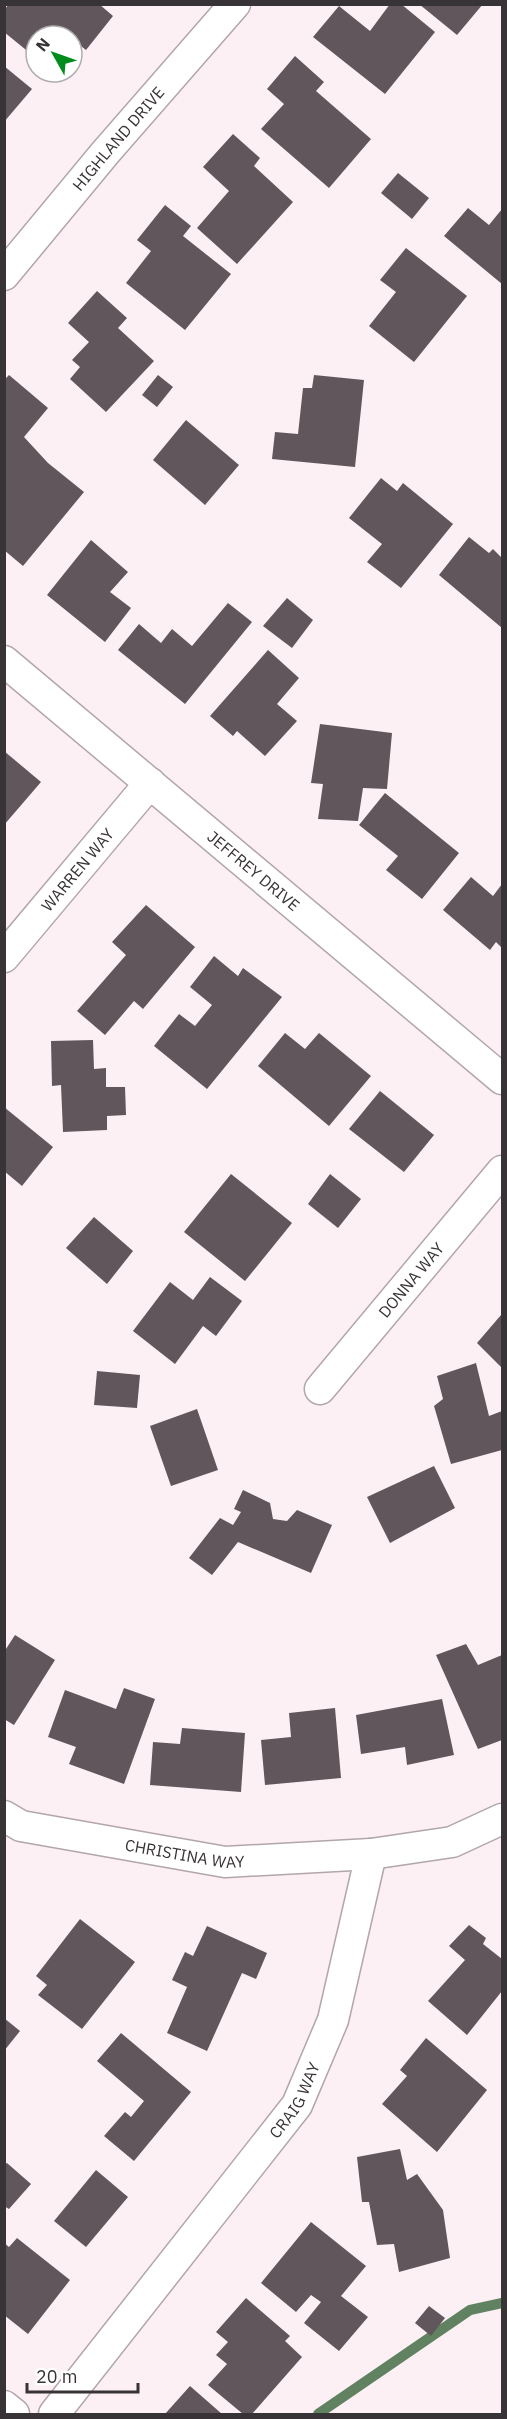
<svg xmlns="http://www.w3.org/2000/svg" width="507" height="2419" font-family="'IBM Plex Sans',sans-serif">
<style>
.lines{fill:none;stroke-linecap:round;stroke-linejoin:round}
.stream{stroke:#618260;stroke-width:10}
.building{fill:#60565b}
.street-casing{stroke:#b2a6ab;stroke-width:33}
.street{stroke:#fff;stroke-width:30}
.labels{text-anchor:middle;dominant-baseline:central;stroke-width:6;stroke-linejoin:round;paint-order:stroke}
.street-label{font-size:16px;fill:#383336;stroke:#fff}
</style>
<rect width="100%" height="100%" fill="#fcf0f5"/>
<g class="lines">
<path class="stream" d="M318 2414 470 2310 502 2303"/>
</g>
<g class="building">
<path d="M9 4H99L113 16 86 50 72 39V36L62 30 57 36H36V58L4 32V10Z"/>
<path d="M390 4H401L435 32 385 94 313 37 339 6 370 31Z"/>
<path d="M419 4H483L457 35Z"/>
<path d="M295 56 324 82 316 91 371 139 329 188 261 129 284 104 267 89Z"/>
<path d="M4 66 32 89 4 122Z"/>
<path d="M233 134 260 158 254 166 293 202 237 264 197 228 229 191 203 167Z"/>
<path d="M398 173 429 198 412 219 381 193Z"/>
<path d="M165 205 191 226 183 236 231 274 185 330 126 283 151 251 137 240Z"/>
<path d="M468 208 489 225 502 209V284L444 236Z"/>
<path d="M406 248 467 296 414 362 369 326 396 292 380 280Z"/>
<path d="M97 291 127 318 118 328 154 361 106 412 70 379 80 367 72 360 89 342 68 323Z"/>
<path d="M9 375 48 408 24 437 48 463 84 492 23 566 4 550V380Z"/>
<path d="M158 375 173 387 157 407 142 395Z"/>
<path d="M314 375 364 380 355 467 272 459 275 432 298 434 303 388H312Z"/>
<path d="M186 420 239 465 205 505 153 460Z"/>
<path d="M381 478 397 491 403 483 453 524 401 588 367 562 382 544 349 518Z"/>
<path d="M469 537 489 553 493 549 502 558V628L439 575Z"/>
<path d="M91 540 128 572 110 592 131 608 105 642 47 595Z"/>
<path d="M287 598 313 620 292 648 263 626Z"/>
<path d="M228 603 252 622 185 704 118 650 139 624 161 643 172 629 192 646Z"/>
<path d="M268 650 299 678 277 704 297 721 265 756 237 731 233 736 210 716Z"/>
<path d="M320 724 392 733 387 789 363 788 358 821 318 819 323 784 311 783Z"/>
<path d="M4 751 41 782 4 825Z"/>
<path d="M385 793 459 853 422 899 386 870 398 856 359 825Z"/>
<path d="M471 877 493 896 502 884V948L496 942 490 950 443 910Z"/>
<path d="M146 905 195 947 143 1009 134 1001 105 1035 77 1011 126 955 112 942Z"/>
<path d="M214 956 238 976 243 968 282 997 207 1089 154 1046 179 1014 195 1026 212 1005 190 987Z"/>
<path d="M285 1033 305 1049 319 1033 371 1076 329 1126 258 1066Z"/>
<path d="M93 1040 94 1069 106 1068V1087H125L126 1115 107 1116V1130L63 1132 61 1085 52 1086 51 1041Z"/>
<path d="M380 1091 434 1135 404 1172 349 1129Z"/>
<path d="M4 1107 53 1147 22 1186 4 1171Z"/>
<path d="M231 1174 292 1223 245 1281 184 1232Z"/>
<path d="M330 1174 361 1199 338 1228 308 1204Z"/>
<path d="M94 1217 133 1251 107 1284 66 1248Z"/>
<path d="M210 1277 242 1301 216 1336 203 1326 175 1364 133 1331 170 1282 193 1300Z"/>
<path d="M501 1315 502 1316V1368L477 1343Z"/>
<path d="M476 1363 489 1416 502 1411V1450L451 1464 434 1406 443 1399 437 1376Z"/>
<path d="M97 1371 140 1375 137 1408 94 1405Z"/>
<path d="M197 1409 218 1470 171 1486 150 1426Z"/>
<path d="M434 1466 455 1508 390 1543 367 1497Z"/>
<path d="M243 1490 270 1503 273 1519 287 1521 297 1510 332 1525 311 1573 238 1542 212 1575 189 1558 220 1518 233 1525 241 1512 234 1509Z"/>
<path d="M15 1635 55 1660 14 1725 4 1719V1652Z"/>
<path d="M466 1644 478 1665 502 1655V1740L478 1749 436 1655Z"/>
<path d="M124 1688 155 1699 124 1784 69 1764 76 1747 48 1737 65 1690 116 1709Z"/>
<path d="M442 1699 454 1755 407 1765 405 1747 361 1754 356 1715Z"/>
<path d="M335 1708 341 1778 265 1785 261 1740 291 1737 289 1713Z"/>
<path d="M182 1728 245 1733 241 1792 150 1785 153 1742 180 1744Z"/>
<path d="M80 1919 135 1962 82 2029 38 1995 47 1985 36 1976Z"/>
<path d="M469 1925 486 1938 483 1944 502 1959V1991L467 2035 428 2001 465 1960 449 1946Z"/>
<path d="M207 1926 267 1953 256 1979 242 1973 207 2051 167 2033 187 1987 172 1980 185 1952 193 1956Z"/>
<path d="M4 2018 20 2031 4 2051Z"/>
<path d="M121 2033 191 2092 134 2161 104 2136 125 2112 131 2117 144 2101 97 2061Z"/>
<path d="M426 2038 487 2090 437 2152 382 2104 407 2076 400 2070Z"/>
<path d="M400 2149 407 2180 417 2174 443 2210 450 2258 399 2272 394 2244 377 2245 369 2202H362L357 2157Z"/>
<path d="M7 2163 31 2184 9 2209 4 2206V2165Z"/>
<path d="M96 2170 128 2197 86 2247 54 2221Z"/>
<path d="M311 2222 366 2266 341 2296 368 2317 339 2351 304 2323 321 2302 311 2295 296 2312 261 2283Z"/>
<path d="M17 2238 70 2280 28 2334 4 2315V2243L9 2247Z"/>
<path d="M246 2298 290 2336 285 2341 302 2357 252 2414H243L208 2385 227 2364 216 2355 228 2342 216 2332Z"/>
<path d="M429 2306 445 2318 431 2336 415 2323Z"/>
<path d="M190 2386 222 2414H165Z"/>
</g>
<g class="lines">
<defs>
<g id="street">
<path id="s1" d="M4 275 105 153 235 4"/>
<path id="s2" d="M4 661 502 1079"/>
<path id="s3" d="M4 957 150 783"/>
<path id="s4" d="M320 1389 502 1171"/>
<path id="s5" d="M4 1816 21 1826 225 1862 371 1854 452 1842 502 1819"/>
<path d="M4 2406 14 2414"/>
<path id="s6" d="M54 2414 297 2105 333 2020 371 1854"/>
</g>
</defs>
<use href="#street" class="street-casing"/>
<use href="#street" class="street"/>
</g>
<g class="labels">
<g class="street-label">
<text stroke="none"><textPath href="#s1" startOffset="178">HIGHLAND DRIVE</textPath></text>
<text stroke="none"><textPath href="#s3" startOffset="114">WARREN WAY</textPath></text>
<text stroke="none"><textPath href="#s2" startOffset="326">JEFFREY DRIVE</textPath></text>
<text stroke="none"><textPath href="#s4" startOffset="142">DONNA WAY</textPath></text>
<text stroke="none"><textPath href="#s5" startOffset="186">CHRISTINA WAY</textPath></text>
<text stroke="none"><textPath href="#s6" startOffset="396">CRAIG WAY</textPath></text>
</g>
</g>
<rect width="507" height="2419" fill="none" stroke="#383336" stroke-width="12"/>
<g transform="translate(54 54) rotate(310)"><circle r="28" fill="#ffffff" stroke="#afadaf" stroke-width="1.5"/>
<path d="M0-4.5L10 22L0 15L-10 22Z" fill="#008d1c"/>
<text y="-9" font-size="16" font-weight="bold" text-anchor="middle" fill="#383336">N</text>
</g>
<path d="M27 2383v9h111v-9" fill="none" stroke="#383336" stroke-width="3"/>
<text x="36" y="2383" font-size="18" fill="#383336" stroke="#ffffff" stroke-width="4.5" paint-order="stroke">20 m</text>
</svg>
